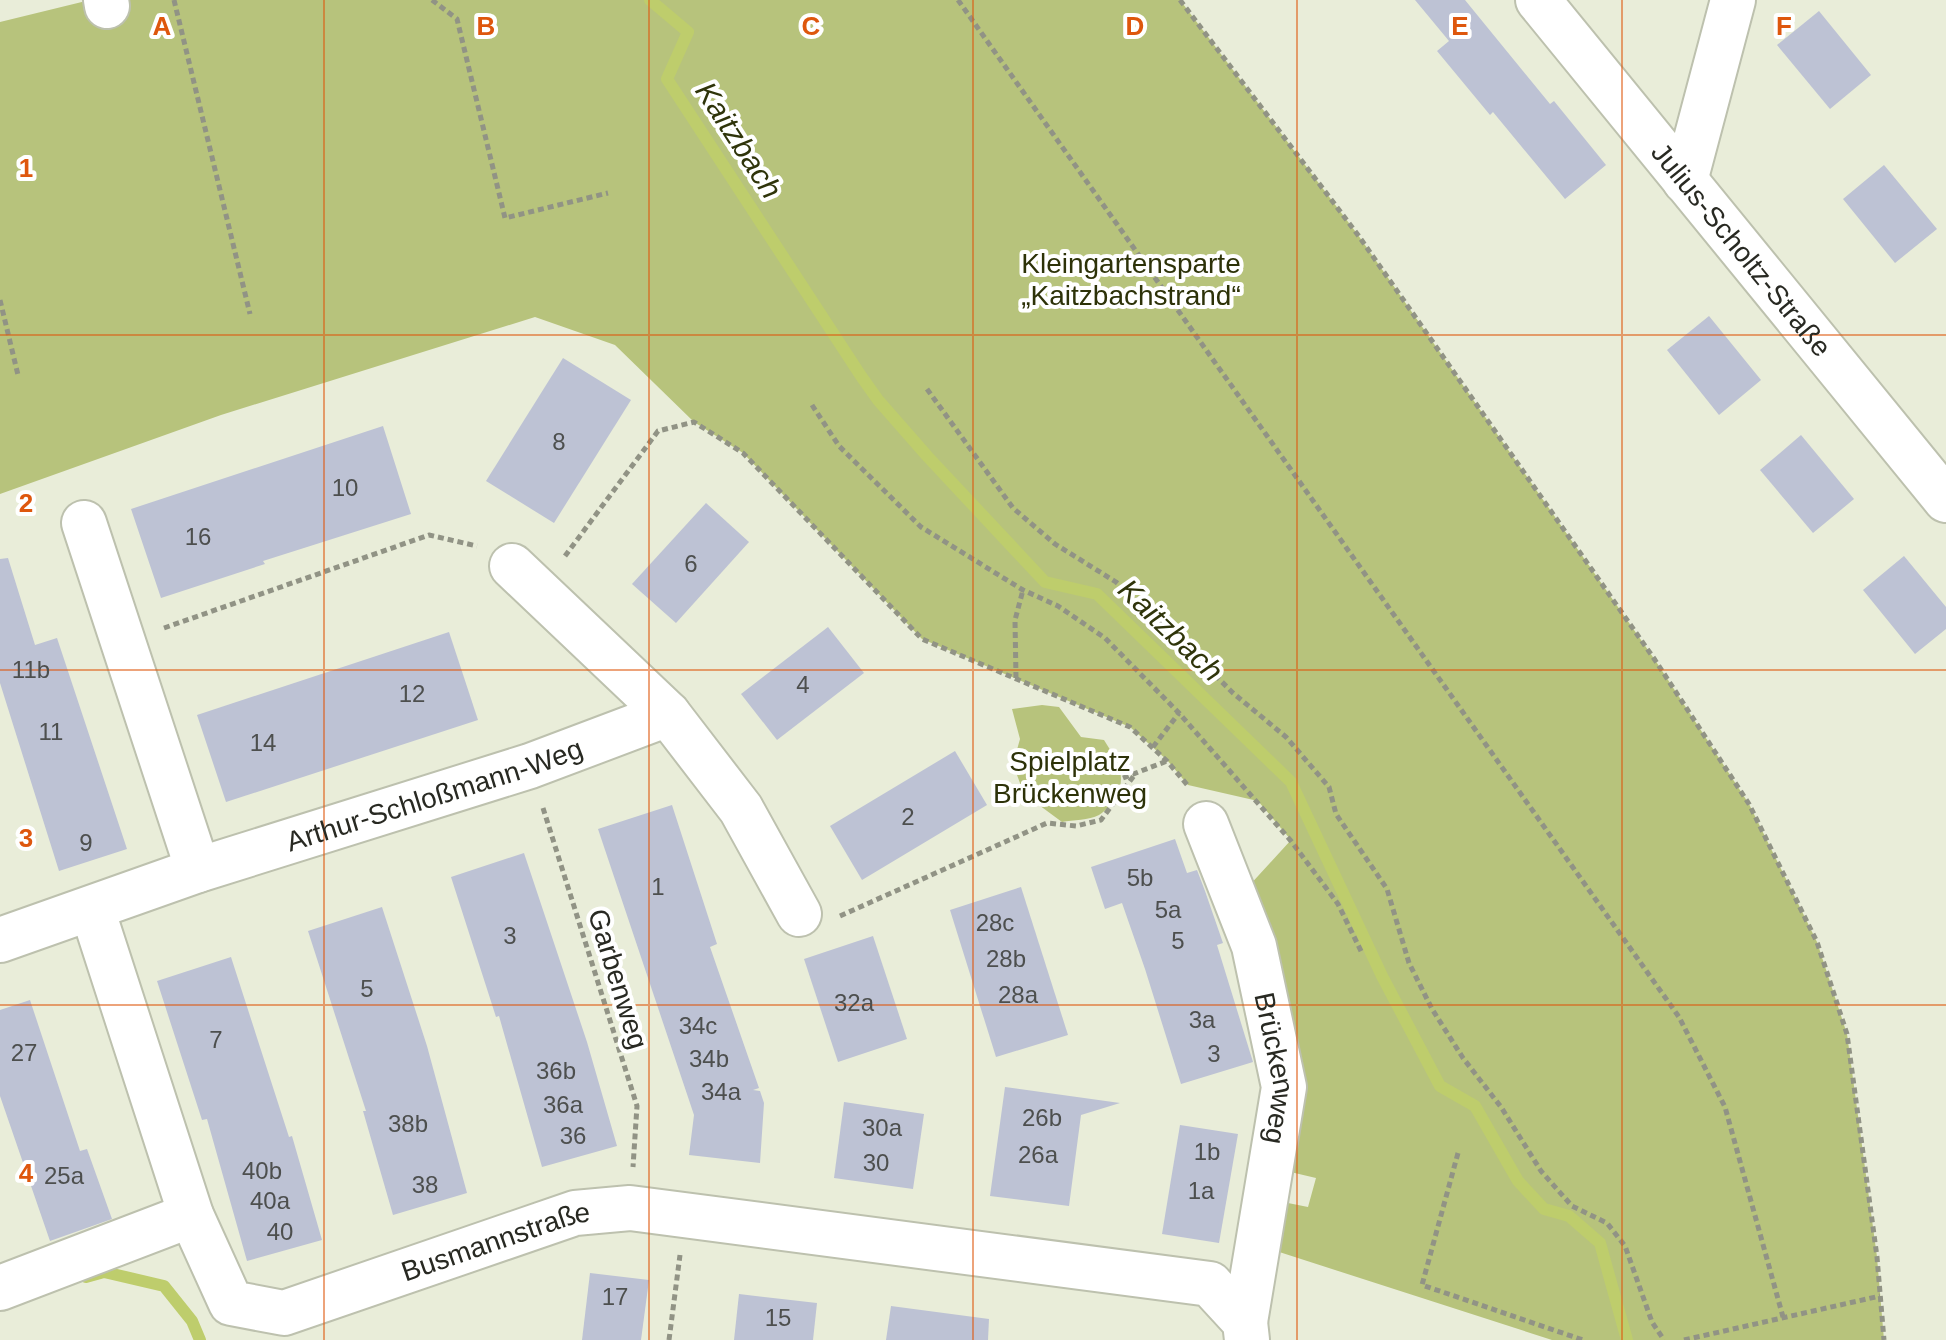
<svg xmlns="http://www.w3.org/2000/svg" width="1946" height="1340" font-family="Arial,sans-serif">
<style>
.green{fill:#b7c37c}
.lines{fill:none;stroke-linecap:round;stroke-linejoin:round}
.stream{stroke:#becd6c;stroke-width:12}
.building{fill:#bdc2d4}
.minor-casing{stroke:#bdc1ae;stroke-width:48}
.path{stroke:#919385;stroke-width:5;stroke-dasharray:6 4;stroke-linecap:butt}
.minor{stroke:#fff;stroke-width:44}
.grid{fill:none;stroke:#de570d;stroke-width:2;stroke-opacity:0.55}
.labels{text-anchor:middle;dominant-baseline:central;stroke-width:8;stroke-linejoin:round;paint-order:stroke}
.number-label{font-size:24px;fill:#4d4f4e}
.street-label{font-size:28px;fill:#282922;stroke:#fff}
.park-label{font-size:28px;fill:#2d3208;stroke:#fff}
.water-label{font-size:30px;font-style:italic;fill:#2f340a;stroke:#fff}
.grid-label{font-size:26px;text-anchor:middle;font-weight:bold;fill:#de570d;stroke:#fff;stroke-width:8;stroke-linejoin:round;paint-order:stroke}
</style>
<rect width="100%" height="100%" fill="#e9edd9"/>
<g class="green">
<path d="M90 0H1180L1358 235 1655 660 1749 804 1817 942 1847 1034 1877 1257 1884 1340H1552L1270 1249 1278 1201 1308 1207 1316 1178 1282 1170 1236 900 1291 840 1258 801 1188 785 1167 760 1130 727 922 639 743 453 694 422 615 345 535 317 221 415 0 494V22Z"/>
<path d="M1042 705 1059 707 1081 737 1104 740C1116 759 1128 775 1116 797 1112 803 1106 811 1099 815 1089 820 1073 820 1062 822L1024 794 1013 764 1020 739 1012 709Z"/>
</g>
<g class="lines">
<g class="stream">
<path d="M650 0 688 32 667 79 861 376 878 400 928 457 1045 582 1097 594 1291 782 1382 976 1440 1086 1475 1106 1518 1181 1544 1209 1569 1216 1600 1243 1627 1340"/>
<path d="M86 1277 104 1272 164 1286 192 1321 200 1340"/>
</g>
</g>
<g class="building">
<path d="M1415 0H1465L1550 104 1554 101 1606 165 1565 199 1493 112 1490 115 1437 51 1449 41Z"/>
<path d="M1819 11 1871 75 1830 109 1777 45Z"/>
<path d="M1884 165 1937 229 1895 263 1843 199Z"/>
<path d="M1709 316 1761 380 1719 415 1667 350Z"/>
<path d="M563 358 631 400 554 523 486 481Z"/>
<path d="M383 426 411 514 263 561 265 564 161 598 131 509Z"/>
<path d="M1801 435 1854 499 1813 533 1760 470Z"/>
<path d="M706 503 749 542 676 623 632 584Z"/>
<path d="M1904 556 1946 607V629L1915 654 1863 590Z"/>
<path d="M8 558 35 645 57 638 127 849 59 871 0 683V559Z"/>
<path d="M828 627 864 673 777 740 741 694Z"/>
<path d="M449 632 478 720 226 802 197 715Z"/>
<path d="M955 751 987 805 862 880 830 826Z"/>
<path d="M672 805 717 944 710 947 759 1088 753 1090 760 1091 764 1103 760 1163 689 1155 694 1115 598 829Z"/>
<path d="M1175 839 1187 873 1197 870 1205 891 1223 943 1217 945 1253 1062 1181 1084 1145 969 1122 903 1105 909 1091 867Z"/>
<path d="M524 853 587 1042 617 1146 542 1167 499 1016 496 1017 451 877Z"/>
<path d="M1021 887 1068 1035 996 1057 950 910Z"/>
<path d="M382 907 427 1046 467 1193 393 1215 363 1111H366L308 931Z"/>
<path d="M873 936 907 1039 838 1062 804 959Z"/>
<path d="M231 957 289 1137 292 1136 322 1240 247 1261 207 1119 202 1120 157 981Z"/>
<path d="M30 1000 80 1151 87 1149 112 1219 50 1241 0 1096V1010Z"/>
<path d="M1005 1087 1120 1103 1081 1115 1069 1206 990 1196Z"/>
<path d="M844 1102 924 1114 913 1189 834 1178Z"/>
<path d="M1180 1125 1238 1134 1219 1243 1162 1234Z"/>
<path d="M590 1273 649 1280 641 1340H582Z"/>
<path d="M739 1294 817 1303 813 1340H734Z"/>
<path d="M891 1306 989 1319 988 1340H886Z"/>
</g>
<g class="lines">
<defs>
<g id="minor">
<path d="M106 0 107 6"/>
<path id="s1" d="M1538 0 1946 500"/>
<path d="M1685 181 1733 0"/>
<path d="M84 523 198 870"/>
<path d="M512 566 668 714 741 809 799 914"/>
<path id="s2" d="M1206 824 1254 946 1284 1087 1245 1322"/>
<path id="s3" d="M92 909 191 1215 231 1303 284 1313 575 1213 630 1208 1210 1284 1245 1322 1247 1340"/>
<path id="s4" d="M0 940 198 870 530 766 668 714"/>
<path d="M0 1288 191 1215"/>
</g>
</defs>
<use href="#minor" class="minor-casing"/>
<g class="path">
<path d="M174 0 250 314"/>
<path d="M432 0 457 19 505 218 608 193"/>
<path d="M958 0 1679 1017 1725 1107 1783 1317"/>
<path d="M1180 0 1358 235 1655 660 1749 804 1817 942 1847 1034 1877 1257 1884 1340"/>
<path d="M0 300 18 375"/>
<path d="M927 389 1013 508 1055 544 1116 582 1163 623 1233 693 1286 737 1329 787 1336 814 1387 889 1409 963 1432 1009 1463 1058 1501 1107 1541 1171 1572 1206 1607 1223 1625 1246 1652 1322 1664 1340"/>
<path d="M812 405 839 446 921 527 1023 590 1058 606 1105 638 1179 713 1291 841 1338 904 1362 953"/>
<path d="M565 556 658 431 694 422 743 453 922 639 1130 727 1167 761 1189 787"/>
<path d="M164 628 429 535 477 546"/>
<path d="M1016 678 1015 620 1023 590"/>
<path d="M1153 747 1179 713"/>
<path d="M1123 778 1167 761"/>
<path d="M543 808 637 1106 633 1167"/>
<path d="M840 916 1047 823 1076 826 1101 820 1136 773"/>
<path d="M1458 1153 1422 1285 1583 1340"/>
<path d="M669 1340 680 1255"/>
<path d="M1684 1340 1880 1296"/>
</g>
<use href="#minor" class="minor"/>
</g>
<path class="grid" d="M324 0V1340M649 0V1340M973 0V1340M1297 0V1340M1622 0V1340M0 335H1946M0 670H1946M0 1005H1946"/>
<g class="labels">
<g class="number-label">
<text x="559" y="441">8</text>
<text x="345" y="487">10</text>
<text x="198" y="536">16</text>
<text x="691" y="563">6</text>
<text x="31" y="669">11b</text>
<text x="803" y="684">4</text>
<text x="412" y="693">12</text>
<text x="51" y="731">11</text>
<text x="263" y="742">14</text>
<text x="908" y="816">2</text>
<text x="86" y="842">9</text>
<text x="1140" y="877">5b</text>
<text x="658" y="886">1</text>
<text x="1168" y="909">5a</text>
<text x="995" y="922">28c</text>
<text x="510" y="935">3</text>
<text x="1178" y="940">5</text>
<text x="1006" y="958">28b</text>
<text x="367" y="988">5</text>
<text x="1018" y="994">28a</text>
<text x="854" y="1002">32a</text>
<text x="1202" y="1019">3a</text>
<text x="698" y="1025">34c</text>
<text x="216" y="1039">7</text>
<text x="24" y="1052">27</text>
<text x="1214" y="1053">3</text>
<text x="709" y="1058">34b</text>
<text x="556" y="1070">36b</text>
<text x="721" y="1091">34a</text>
<text x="563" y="1104">36a</text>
<text x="1042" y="1117">26b</text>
<text x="408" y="1123">38b</text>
<text x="882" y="1127">30a</text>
<text x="573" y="1135">36</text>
<text x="1207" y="1151">1b</text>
<text x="1038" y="1154">26a</text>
<text x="876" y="1162">30</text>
<text x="262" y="1170">40b</text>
<text x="64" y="1175">25a</text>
<text x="425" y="1184">38</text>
<text x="1201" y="1190">1a</text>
<text x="270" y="1200">40a</text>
<text x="280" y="1231">40</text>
<text x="615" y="1296">17</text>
<text x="778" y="1317">15</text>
</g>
<g class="street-label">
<text stroke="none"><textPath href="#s1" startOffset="322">Julius-Scholtz-Straße</textPath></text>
<text stroke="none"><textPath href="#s4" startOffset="458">Arthur-Schloßmann-Weg</textPath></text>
<text transform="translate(618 979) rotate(73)">Garbenweg</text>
<text stroke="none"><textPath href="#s2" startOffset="256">Brückenweg</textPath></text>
<text stroke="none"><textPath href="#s3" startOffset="696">Busmannstraße</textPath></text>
</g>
<g class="park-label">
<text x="1131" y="263">Kleingartensparte<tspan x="1131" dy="32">„Kaitzbachstrand“</tspan></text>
<text x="1070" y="761">Spielplatz<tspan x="1070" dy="32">Brückenweg</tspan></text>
</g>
<g class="water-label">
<text transform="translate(739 140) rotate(57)">Kaitzbach</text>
<text transform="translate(1171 630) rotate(44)">Kaitzbach</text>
</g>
</g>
<g class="grid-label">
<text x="162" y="35">A</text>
<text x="486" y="35">B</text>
<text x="811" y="35">C</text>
<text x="1135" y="35">D</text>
<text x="1460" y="35">E</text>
<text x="1784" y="35">F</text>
<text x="26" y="177">1</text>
<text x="26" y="512">2</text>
<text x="26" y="847">3</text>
<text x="26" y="1182">4</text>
</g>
</svg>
